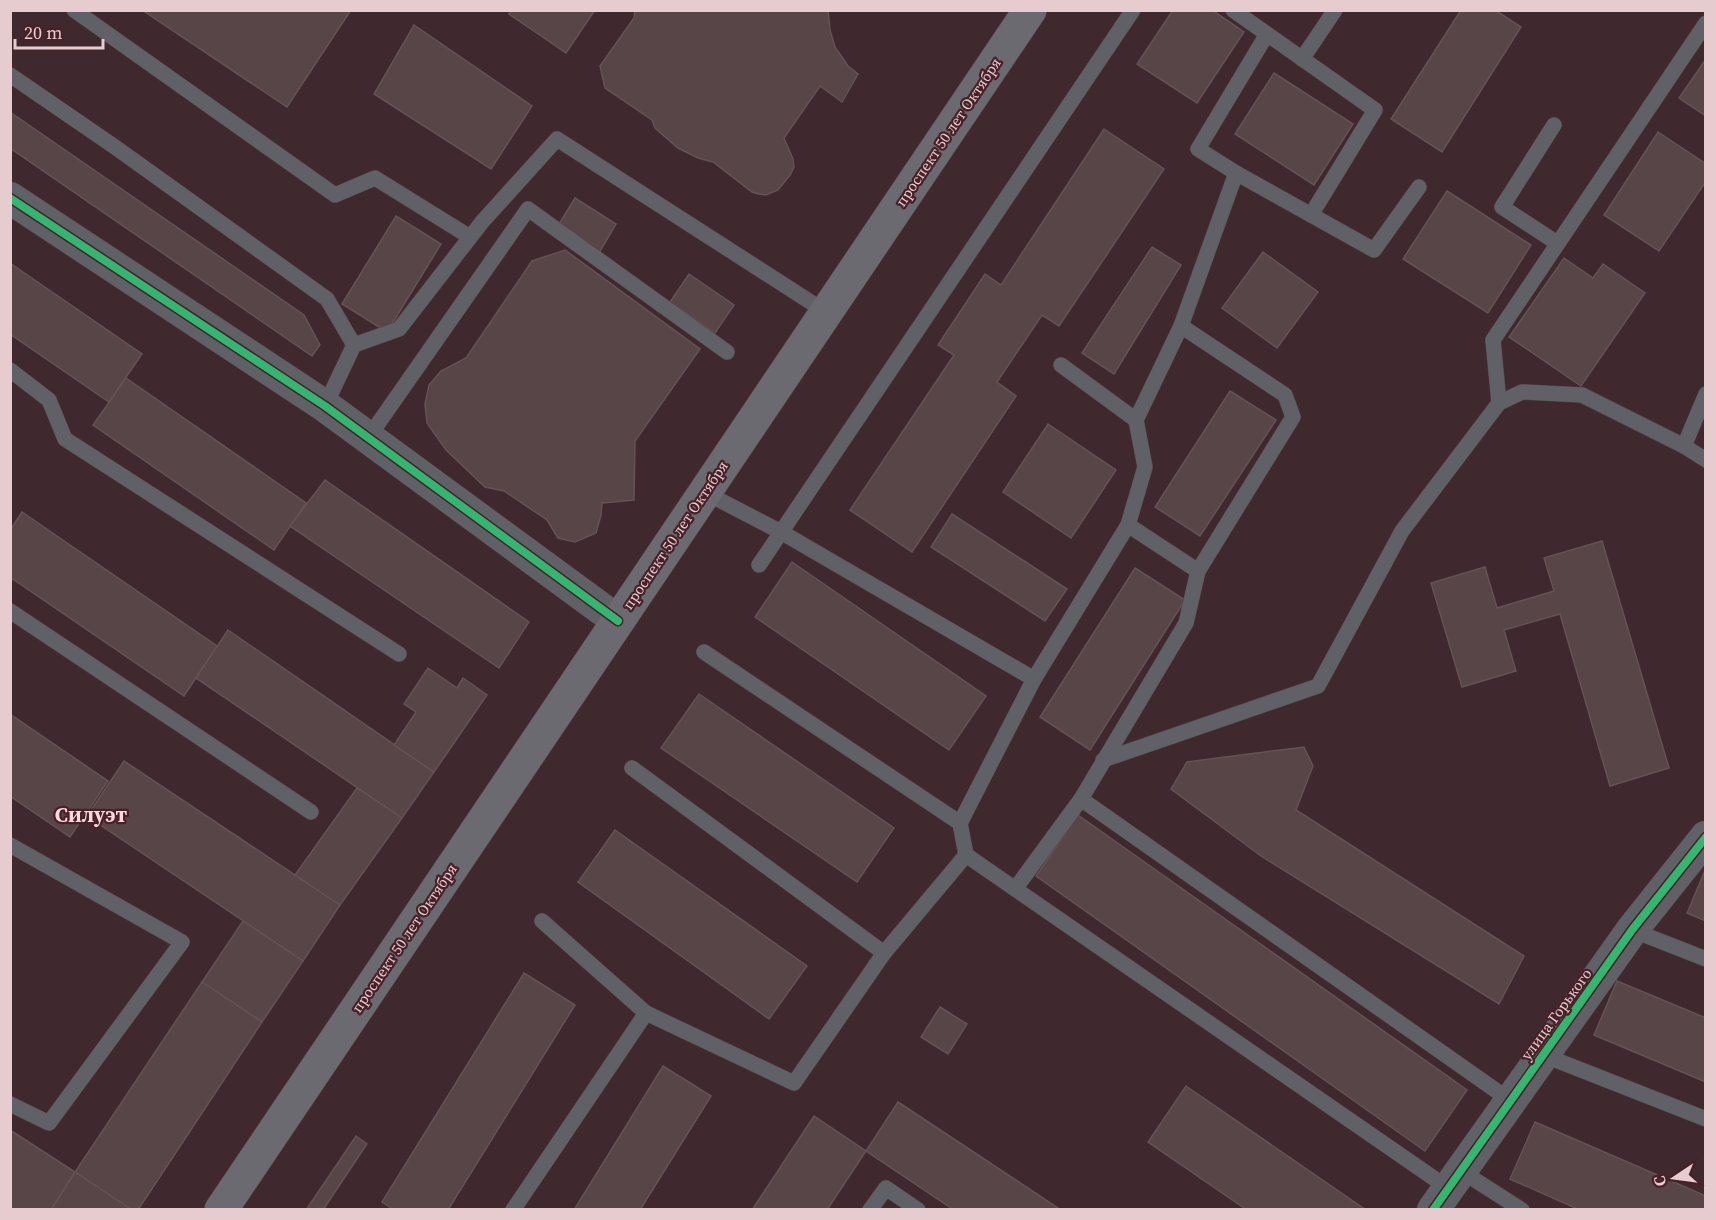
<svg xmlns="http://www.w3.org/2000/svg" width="1716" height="1220" font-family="'Source Serif 4',serif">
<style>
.building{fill:#584548;stroke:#655256;stroke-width:1.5}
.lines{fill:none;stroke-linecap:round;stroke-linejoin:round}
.lane-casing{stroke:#584549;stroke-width:16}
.street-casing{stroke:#584549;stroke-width:33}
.primary-casing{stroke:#584549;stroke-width:34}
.lane{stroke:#606166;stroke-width:15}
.street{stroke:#606166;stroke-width:32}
.primary{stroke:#6b6a70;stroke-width:33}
.cycleway-casing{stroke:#482028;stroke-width:11}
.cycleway{stroke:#33b770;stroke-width:8}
.labels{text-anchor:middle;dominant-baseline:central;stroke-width:4.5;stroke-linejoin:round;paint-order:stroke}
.street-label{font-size:15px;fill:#e6cbcf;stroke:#482028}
.district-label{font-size:21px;font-weight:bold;fill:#fad9de;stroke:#482028}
</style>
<rect width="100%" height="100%" fill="#3f292e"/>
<g class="building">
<path d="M142 10H351L287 107Z"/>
<path d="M511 10H595L566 53 509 14Z"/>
<path d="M635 10H828L830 30 835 47 848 66 858 74 842 102 820 86 784 138 793 159 794 167 790 175 778 190 766 195 759 194 752 192 713 162 698 158 678 148 655 128 652 120 605 88 600 66 634 18Z"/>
<path d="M1173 10H1212L1244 32 1197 103 1137 64Z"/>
<path d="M1461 10H1495L1521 27 1442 152 1391 119Z"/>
<path d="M414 25 532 106 491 169 374 94Z"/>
<path d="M1706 59V116L1679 98Z"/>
<path d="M1274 73 1353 124 1314 185 1235 134Z"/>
<path d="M10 112 304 315 320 345 312 356 10 148Z"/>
<path d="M1104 129 1164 169 1059 326 1042 315 997 382 1016 396 912 552 850 510 954 355 938 345 985 274 1001 285Z"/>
<path d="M1658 132 1706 164V181L1659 251 1604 215Z"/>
<path d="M1447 191 1531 245 1488 313 1403 259Z"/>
<path d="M575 198 616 224 599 253 557 227Z"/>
<path d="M396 216 441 244 387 332 342 304Z"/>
<path d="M1152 247 1181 265 1114 374 1082 353Z"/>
<path d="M565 250 700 349 635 441 634 500 602 503 601 515 596 533 575 542 558 538 547 520 504 491 485 487 446 450 427 423 425 404 429 385 441 371 466 358 532 261Z"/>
<path d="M1263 252 1318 292 1277 348 1222 308Z"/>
<path d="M1564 258 1593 278 1603 264 1645 293 1581 386 1509 337Z"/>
<path d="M10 263 142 354 109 402 10 334Z"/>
<path d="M689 274 734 305 715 333 670 302Z"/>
<path d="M126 378 306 503 274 550 93 425Z"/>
<path d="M1230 391 1276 420 1200 536 1155 507Z"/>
<path d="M1048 424 1116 470 1071 538 1003 492Z"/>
<path d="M325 480 529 622 499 668 290 526Z"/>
<path d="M22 512 217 646 184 696 10 577V530Z"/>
<path d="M952 514 1067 589 1045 621 931 547Z"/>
<path d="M1602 541 1669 768 1610 786 1560 614 1504 630 1516 671 1462 687 1431 583 1485 567 1497 608 1554 591 1544 558Z"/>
<path d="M792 562 986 696 949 750 755 617Z"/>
<path d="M1135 568 1185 600 1090 750 1040 717Z"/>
<path d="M228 630 434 772 402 818 196 678Z"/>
<path d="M428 668 457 688 463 678 487 695 434 772 394 745 416 712 404 704Z"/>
<path d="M699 694 894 828 857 882 661 748Z"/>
<path d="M10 714 108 781 70 837 10 796Z"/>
<path d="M1304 747 1313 766 1296 810 1524 956 1499 1004 1261 856 1171 789 1187 762Z"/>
<path d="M124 761 340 905 303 961 87 816Z"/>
<path d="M357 788 402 818 340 905 295 875Z"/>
<path d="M1078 815 1467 1090 1425 1151 1036 876Z"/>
<path d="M615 830 807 966 769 1019 578 882Z"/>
<path d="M1706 868V921L1687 913Z"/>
<path d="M243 921 303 961 262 1022 202 982Z"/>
<path d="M524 973 575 1005 448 1210H394L382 1202Z"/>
<path d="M1617 981 1706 1018V1082L1594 1035Z"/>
<path d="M202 982 262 1022 138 1210H132L75 1172Z"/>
<path d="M940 1007 967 1024 948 1054 921 1037Z"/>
<path d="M663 1066 711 1096 640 1210H574Z"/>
<path d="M1186 1086 1366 1210H1247L1148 1142Z"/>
<path d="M898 1102 1061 1210H954L866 1151Z"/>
<path d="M814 1116 866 1151 827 1210H752Z"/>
<path d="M1535 1122 1706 1196V1210H1580L1510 1179Z"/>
<path d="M10 1130 75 1172 51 1210 10 1209Z"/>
<path d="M356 1136 367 1144 323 1210H306Z"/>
<path d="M75 1172 132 1210H51Z"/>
</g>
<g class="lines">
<defs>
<g id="lane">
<path d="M74 10 335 195 375 178 470 237"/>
<path d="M1233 10 1375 110 1311 215"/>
<path d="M1267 34 1198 149 1236 173 1374 250 1419 187"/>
<path d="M1302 59 1335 10"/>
<path d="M10 75 115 147 327 299 354 345 325 406"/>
<path d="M1554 125 1502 207 1557 243"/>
<path d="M354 345 399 329 482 222 557 139 826 312"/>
<path d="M1061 365 1136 420"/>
<path d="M10 370 49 400 65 439 399 654"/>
<path d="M1706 394 1684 446 1706 460"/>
<path d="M1499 403 1493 340 1706 23"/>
<path d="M368 438 528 209 727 352"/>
<path d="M1128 525 1198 571"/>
<path d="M759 565 1133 10"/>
<path d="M10 611 311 812"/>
<path d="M704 652 960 823 1034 679 781 532 704 492"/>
<path d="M1034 679 1128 525 1145 467 1136 420 1181 326 1236 173"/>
<path d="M1103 760 1318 686 1402 531 1499 403 1522 392 1582 395 1684 446"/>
<path d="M632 768 884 953"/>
<path d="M1081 799 1511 1101"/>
<path d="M10 845 182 942 49 1123 10 1104"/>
<path d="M966 855 1448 1188"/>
<path d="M1015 889 1081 799 1186 623 1198 571 1293 417 1285 395 1181 326"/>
<path d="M542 921 646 1013"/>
<path d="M1632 930 1706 959"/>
<path d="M1543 1055 1706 1119"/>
<path d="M1461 1171 1522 1210"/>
<path d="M513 1210 646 1013 794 1083 884 953 966 855 960 823"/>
<path d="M870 1210 886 1188 918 1210"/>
</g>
<g id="street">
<path d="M10 198 325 406 618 621"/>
<path d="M1433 1210 1632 930 1706 837"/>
</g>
<path id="primary" d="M221 1210 1030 10"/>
</defs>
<use href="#lane" class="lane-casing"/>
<use href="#street" class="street-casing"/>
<use href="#primary" class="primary-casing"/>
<use href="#lane" class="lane"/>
<use href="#street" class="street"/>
<use href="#primary" class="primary"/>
<defs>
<g id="cycleway">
<path d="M10 198 325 406 618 621"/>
<path d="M1433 1210 1632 930 1706 837"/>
</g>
</defs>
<use href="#cycleway" class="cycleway-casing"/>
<use href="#cycleway" class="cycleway"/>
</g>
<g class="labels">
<g class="street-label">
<text transform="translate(948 132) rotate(-56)">проспект 50 лет Октября</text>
<text transform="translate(675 535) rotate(-56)">проспект 50 лет Октября</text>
<text transform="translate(404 938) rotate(-56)">проспект 50 лет Октября</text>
<text transform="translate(1556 1014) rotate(-54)">улица Горького</text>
</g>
<g class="district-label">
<text x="91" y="814">Силуэт</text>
</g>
</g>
<rect width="1716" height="1220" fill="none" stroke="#e6cbcf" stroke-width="24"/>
<g transform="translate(1674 1178) rotate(257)" stroke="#482028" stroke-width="4.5" paint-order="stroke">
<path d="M0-4.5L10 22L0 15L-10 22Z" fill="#e6cbcf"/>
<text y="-9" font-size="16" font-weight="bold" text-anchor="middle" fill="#e6cbcf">С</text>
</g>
<path d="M15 39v9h88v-9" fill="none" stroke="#e6cbcf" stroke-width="3"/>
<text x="24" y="39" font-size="18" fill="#e6cbcf" stroke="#482028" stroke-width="4.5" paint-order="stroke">20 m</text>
</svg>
